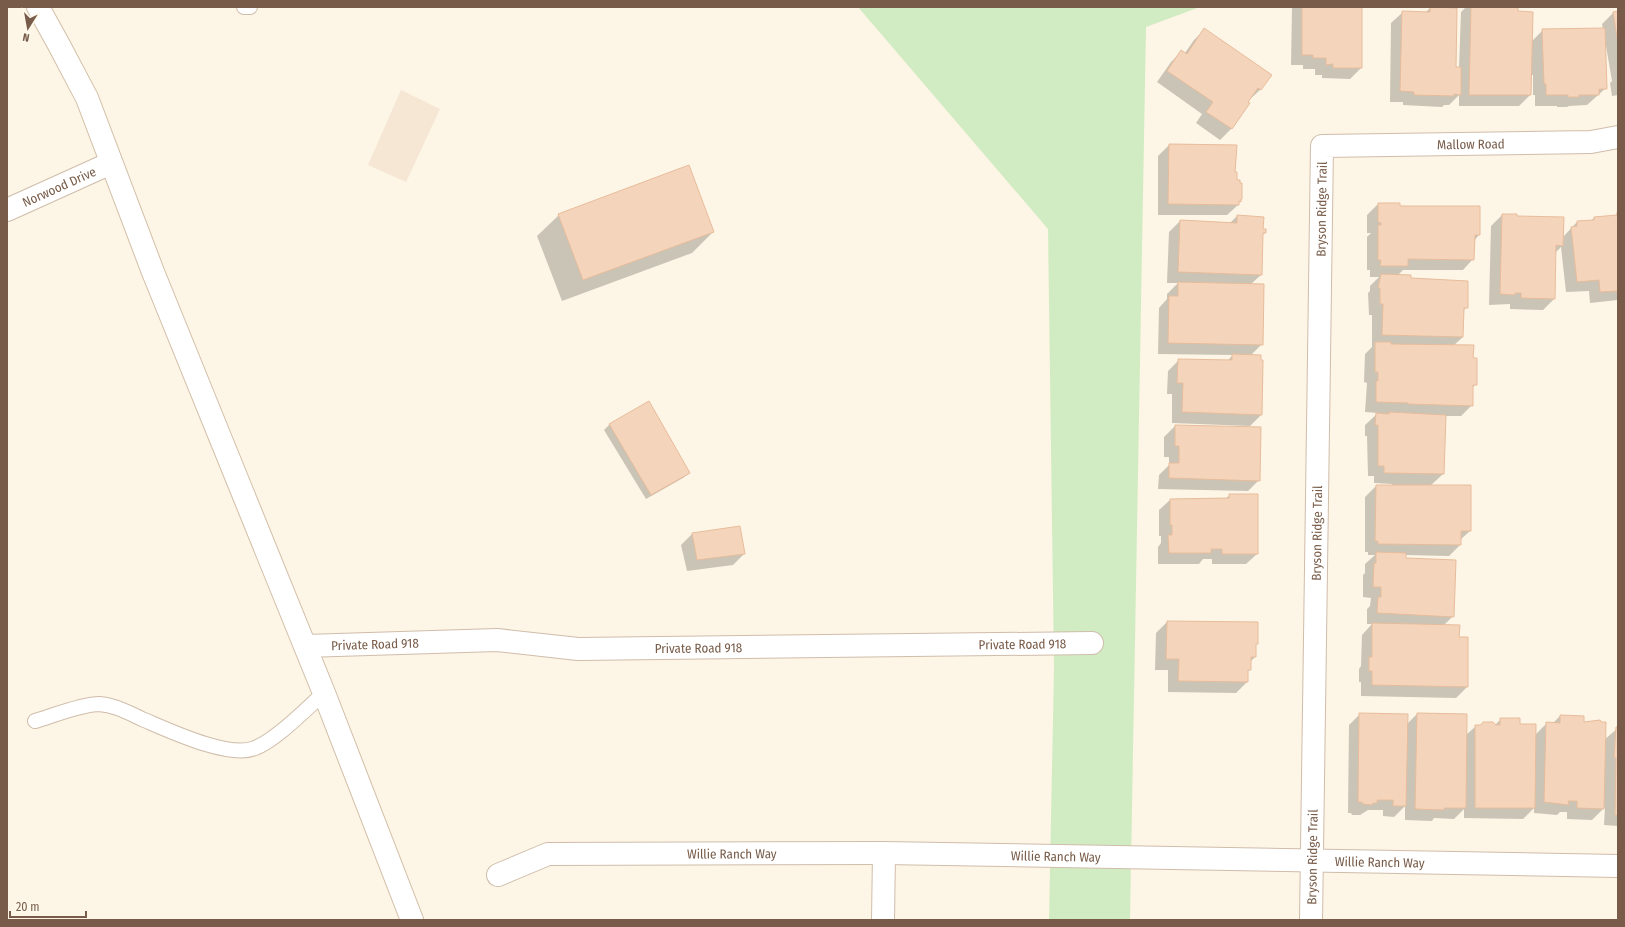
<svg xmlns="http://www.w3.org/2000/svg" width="1625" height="927" font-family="'Fira Sans Condensed',sans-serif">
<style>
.residential{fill:#f5e7d3}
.green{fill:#d1ecc2}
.shadow{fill:#0003}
.building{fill:#f4d5bb;stroke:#e8bc9b}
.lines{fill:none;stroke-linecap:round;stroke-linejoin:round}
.lane-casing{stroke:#d0bdab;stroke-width:16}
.street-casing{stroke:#d0bdab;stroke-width:24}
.secondary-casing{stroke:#d3bea7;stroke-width:24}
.lane{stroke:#fff;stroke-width:14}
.street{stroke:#fff;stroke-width:22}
.secondary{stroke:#fff;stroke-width:22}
.labels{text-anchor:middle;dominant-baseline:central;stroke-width:3.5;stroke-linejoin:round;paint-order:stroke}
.street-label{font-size:13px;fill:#785c49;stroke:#fff9ec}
</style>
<rect width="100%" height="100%" fill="#fdf5e5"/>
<path class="residential" d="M401 90 440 109 406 182 368 165Z"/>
<path class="green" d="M858 7H1200L1146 27 1130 920H1049L1054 667 1048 229Z"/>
<g class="shadow">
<path d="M1292 7H1361V68L1350 79 1322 78V75H1315V69H1303V65H1291Z"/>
<path d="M1466 7H1517V12L1532 41 1543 30 1603 29 1602 24 1613 13 1618 12V95L1612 96 1610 83 1612 81 1606 46H1605L1606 88 1587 105 1569 106 1567 107H1557V106H1535V95H1533V75H1531L1530 95 1519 106H1459V95L1449 105H1444L1442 107 1403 105V102H1390L1391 23 1402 13H1425L1430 8 1455 68H1459L1461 12Z"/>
<path d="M1204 30 1270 75 1260 90 1249 100H1248L1247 102 1249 103 1231 129 1220 140 1196 123 1202 114 1157 82 1171 62 1182 51 1185 53 1194 40Z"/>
<path d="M1169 145 1236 146 1234 173 1241 199 1238 205 1227 215H1158V156Z"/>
<path d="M1378 204 1399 207H1479V235L1474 241 1473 259 1463 270H1403L1398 275 1410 279 1467 307 1463 311V337L1453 346 1472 359 1476 384 1472 388V405L1461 416H1445L1443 474 1430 486H1470V531L1460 540V545L1449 556 1405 555V559L1453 616 1444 625 1458 638 1467 687 1456 698 1361 696V682H1359V669L1361 666 1362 635 1372 624H1367V609L1370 606 1371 598 1363 597V575L1365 573V564L1375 555H1368V552H1365V497L1376 486H1392V484L1374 483V476H1368L1367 436H1365V425L1378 413 1365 412 1367 383 1364 382 1365 354 1372 347V315H1369L1368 293 1370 291V286L1379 277H1370V270H1367V237L1371 233H1367V215Z"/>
<path d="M1618 213V300L1590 303 1589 291 1566 292 1561 247 1555 253 1554 299 1543 310 1510 309V304L1489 305 1491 226 1502 215 1516 217 1563 237 1577 222 1591 221 1594 218 1614 216Z"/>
<path d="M559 215 713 232 692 253 562 301 537 236Z"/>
<path d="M1237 216 1265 233 1262 235 1261 275 1251 284 1262 344 1251 355 1261 415 1250 426 1172 423V394H1167L1168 371 1179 360 1227 361 1233 355 1158 354 1159 308 1167 299V294L1178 283H1167L1169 232 1180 221 1230 223Z"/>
<path d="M648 402 689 473 683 478 646 499 604 430 609 425Z"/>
<path d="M1175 426 1259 480 1248 491 1158 489 1159 475 1169 465V457H1164V437Z"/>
<path d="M1230 495 1257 554 1246 564H1212V559H1203L1199 564H1158V547L1161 543V536H1159V510L1170 500 1225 499Z"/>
<path d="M692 534 744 554 733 565 687 571 681 545Z"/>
<path d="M1167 622 1255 645V657L1250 662V669L1247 672V682L1236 693 1168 692V670H1155L1156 633Z"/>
<path d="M1360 714 1406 725 1417 714 1466 735 1476 726 1495 725 1501 719 1519 725 1535 735 1547 723H1553L1560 716 1582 723 1604 740 1618 728V826L1604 825 1605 807 1592 820 1567 819V812H1560L1557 815 1534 813V808L1523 819 1464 818V809L1454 819 1434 818 1432 821 1405 820V806L1394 817 1383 816V810H1368L1360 815H1352L1351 813H1348L1349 725Z"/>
</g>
<g class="building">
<path d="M1302 7H1362V68H1333V64L1326 65V58H1313V55H1302Z"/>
<path d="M1430 7 1457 8 1456 67H1461V95L1454 94V96L1414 95V92L1400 91 1402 11 1430 12Z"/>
<path d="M1471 7H1518V11L1533 12 1531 95H1469Z"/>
<path d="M1618 11V44L1613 12Z"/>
<path d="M1204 28 1272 75 1261 90 1258 88 1248 102 1250 103 1232 129 1206 112 1213 102 1167 71 1181 50 1187 54Z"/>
<path d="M1605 28 1607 89H1599V95H1579V97H1568V95H1546V84H1544L1542 29Z"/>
<path d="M1169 144 1237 145 1235 172H1237V180H1240V183H1242V199H1241V202L1239 201V205L1168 204Z"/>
<path d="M689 165 714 232 583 280 558 214Z"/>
<path d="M1378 203H1400V206H1480V235H1475L1474 260 1408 259V266H1380L1381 260H1378V225H1381V223L1378 222Z"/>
<path d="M1617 212H1618V291L1600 292 1599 280 1577 282 1571 227 1577 226V221L1594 220V217L1617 215Z"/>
<path d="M1502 214H1517V216L1564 217 1563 246 1556 245 1555 299 1521 298V293H1515V295L1500 294Z"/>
<path d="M1237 215 1264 217 1263 229H1266V233H1263L1262 275 1178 272 1180 220 1237 223Z"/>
<path d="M1381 274 1411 275V278L1468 281V308H1464L1463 337 1382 335 1383 304H1380V288H1378Z"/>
<path d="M1178 282 1264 284 1263 345 1168 343 1169 296H1178Z"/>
<path d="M1375 342H1391V344L1474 345 1473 358H1477V385H1473V406L1408 404V403L1376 402V381H1378V372H1375Z"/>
<path d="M1232 354 1261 355V360H1263L1262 415 1182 412 1183 383H1177L1178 359 1232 360Z"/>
<path d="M649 401 690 473 651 495 609 424Z"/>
<path d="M1389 412 1446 415 1444 474 1384 473V466H1378V425H1375L1376 413 1389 414Z"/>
<path d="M1175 425 1261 427 1260 481 1169 478V463H1179V446H1175Z"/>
<path d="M1376 485H1471V531H1461V545L1378 544V541H1375Z"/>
<path d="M1229 494H1258V554H1222V549H1211V553H1169L1168 535H1172V525H1170V499L1229 498Z"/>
<path d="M740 526 745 554 697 560 692 533Z"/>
<path d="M1376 552 1406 553V558L1456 560 1454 617 1377 613 1378 597H1381V587H1373L1374 563H1376Z"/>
<path d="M1167 621 1258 622V644H1256V657H1251V670H1248V682L1178 681 1179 659H1166Z"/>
<path d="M1372 623 1460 625 1459 637H1468V687L1372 685V671H1369V657H1372Z"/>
<path d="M1359 713 1408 714 1406 806H1393V800H1377V803H1373L1372 805 1363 804 1362 802H1358Z"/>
<path d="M1417 713 1467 714 1466 808H1444V810L1415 809Z"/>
<path d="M1560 715 1584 716V722L1600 720 1602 722H1606L1604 809 1577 808V801H1568L1569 805 1544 802 1546 722 1560 723Z"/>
<path d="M1500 718H1520V724H1536L1535 808H1475V725H1481L1483 722H1493L1496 725H1500Z"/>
<path d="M1616 727H1618V815H1615L1616 758H1614Z"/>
</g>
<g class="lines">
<defs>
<g id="lane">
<path d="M244 7H250"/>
<path d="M35 721C52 716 82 704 99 704 115 705 129 713 142 719 168 730 229 759 255 748 276 740 306 709 324 693"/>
</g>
<g id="street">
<path id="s1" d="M7 210 111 163"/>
<path id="s2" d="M305 646 497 640 578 649 1092 643"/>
<path id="s3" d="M498 875 548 854 884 853 1618 866"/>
<path d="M883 920 884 853"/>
<path id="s4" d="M1311 920 1322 146 1591 142 1618 137"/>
</g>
<path id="secondary" d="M38 7 59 45 87 98 153 272 324 693 412 920"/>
</defs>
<use href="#lane" class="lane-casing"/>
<use href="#street" class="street-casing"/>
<use href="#secondary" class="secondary-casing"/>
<use href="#lane" class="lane"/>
<use href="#street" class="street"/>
<use href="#secondary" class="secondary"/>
</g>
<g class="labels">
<g class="street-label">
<text stroke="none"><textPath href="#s4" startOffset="923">Mallow Road</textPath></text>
<text stroke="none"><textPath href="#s1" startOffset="57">Norwood Drive</textPath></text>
<text stroke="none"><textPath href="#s4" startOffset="711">Bryson Ridge Trail</textPath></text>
<text stroke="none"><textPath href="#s4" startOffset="387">Bryson Ridge Trail</textPath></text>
<text stroke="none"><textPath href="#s2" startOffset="70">Private Road 918</textPath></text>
<text stroke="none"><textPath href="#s2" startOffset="718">Private Road 918</textPath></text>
<text stroke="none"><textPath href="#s2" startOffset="394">Private Road 918</textPath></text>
<text stroke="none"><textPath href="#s3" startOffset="238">Willie Ranch Way</textPath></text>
<text stroke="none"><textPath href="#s3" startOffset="562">Willie Ranch Way</textPath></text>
<text stroke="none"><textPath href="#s4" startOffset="63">Bryson Ridge Trail</textPath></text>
<text stroke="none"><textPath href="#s3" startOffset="886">Willie Ranch Way</textPath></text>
</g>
</g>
<rect width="1625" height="927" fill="none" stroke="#785c49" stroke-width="16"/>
<g transform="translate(28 28) rotate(191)" stroke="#fff9ec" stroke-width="3" paint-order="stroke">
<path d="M0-3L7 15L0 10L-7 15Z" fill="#785c49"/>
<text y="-6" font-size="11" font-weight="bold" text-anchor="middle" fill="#785c49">N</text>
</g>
<path d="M10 911v6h76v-6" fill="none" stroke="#785c49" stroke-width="2"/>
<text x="16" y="911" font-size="12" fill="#785c49" stroke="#fff9ec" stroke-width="3" paint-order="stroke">20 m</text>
</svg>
